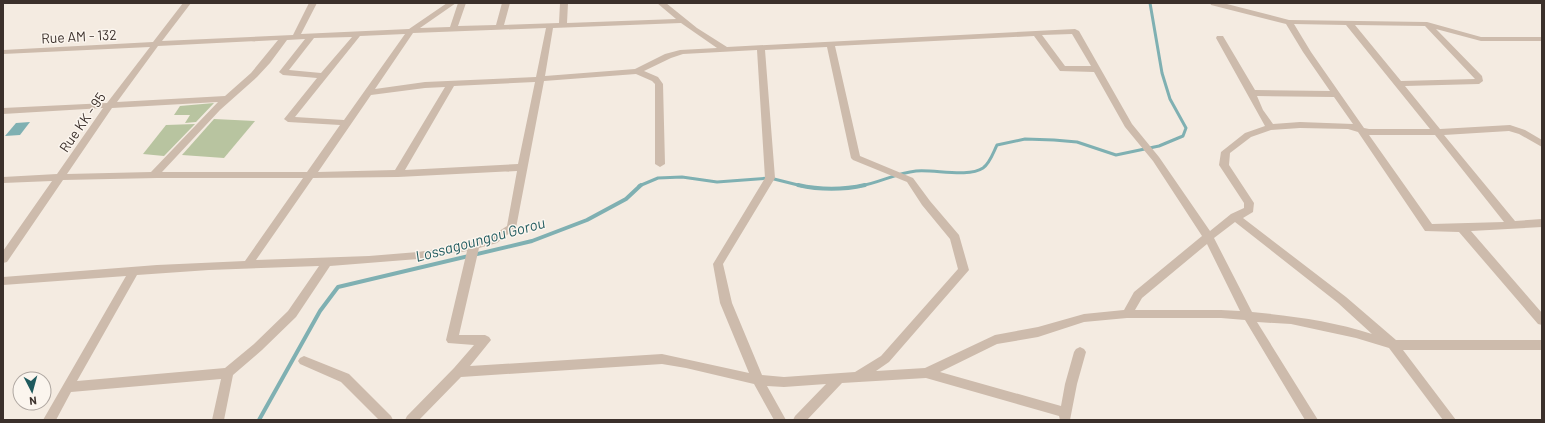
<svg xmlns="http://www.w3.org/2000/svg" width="1545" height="423" font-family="Barlow,sans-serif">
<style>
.green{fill:#b8c4a0}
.water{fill:#7fb0b2}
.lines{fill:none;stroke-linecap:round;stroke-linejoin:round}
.stream-far1{stroke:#7fb0b2;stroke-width:3}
.stream{stroke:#7fb0b2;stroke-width:4}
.minor{fill:#cdbbac;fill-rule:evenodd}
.labels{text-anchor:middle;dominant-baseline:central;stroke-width:3;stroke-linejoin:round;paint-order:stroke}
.street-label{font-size:14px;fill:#3b302b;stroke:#fbf5ee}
.water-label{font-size:15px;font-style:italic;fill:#1f5a5e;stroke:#fbf5ee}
</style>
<rect width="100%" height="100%" fill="#f4ebe1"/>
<g class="green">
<path d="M214 103 196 122 185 123 190 115H174L180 106Z"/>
<path d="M214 119 255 121 224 158 182 155Z"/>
<path d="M195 124 164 156 143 154 166 125Z"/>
</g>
<path class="water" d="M30 122 20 135 5 136 16 123Z"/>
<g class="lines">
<g class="stream-far1">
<path d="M639 186 658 178 682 177 717 182 770 178 802 186"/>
<path d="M860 186C879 183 896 173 916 171 934 169 968 178 983 168 990 163 993 153 997 145L1025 139 1054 140 1077 142 1116 155 1159 146 1183 136 1186 128 1170 99 1162 73 1150 3"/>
</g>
<g class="stream">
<path d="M798 185C820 190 843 190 865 185"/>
<path d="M259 420 320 311 338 287 532 241 587 220 626 199 641 185"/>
</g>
<g class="minor">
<path d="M183 3H191L162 41 293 35 309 3H317L301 34 409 29 447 3H456L420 28 450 27 458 3H466L458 26 496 25 502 3H510L504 25 559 23 560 3H568L567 23 676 19 657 3H666L697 28 727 47 1075 29 1079 31 1132 124 1159 157 1210 231 1231 214 1244 208V203L1219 165 1221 152 1245 133 1265 126 1216 38 1217 36H1223L1255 90 1330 91 1303 52 1286 24 1211 5 1210 3H1223L1289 20 1427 22 1481 37H1542V41H1481L1436 29 1482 76 1483 81 1479 84 1405 86 1440 129 1510 125 1525 130 1542 140V147L1519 134 1509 131 1444 135 1515 221 1542 219V227L1471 231 1542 313V325L1538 324 1459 232 1425 231 1358 132 1348 129 1300 128 1271 130 1251 137 1230 153 1229 165 1254 203 1253 212 1243 218 1346 297 1396 340H1542V350H1403L1456 420H1443L1389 348 1356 338 1291 324 1257 322 1318 420H1305L1245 320 1221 318H1127L1084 322 1038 337 997 344 940 372 1061 406 1065 384 1074 352 1076 349 1080 347 1084 349 1086 352 1077 384 1070 420H1060L1059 416 926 378 842 383 807 420H793L795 416 826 384 784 387 767 386 786 420H774L754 384 686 368 662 364 461 377 419 420H405L407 416 454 368 474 345 448 343 446 340 467 251 418 259 330 266 296 317 262 350 233 375 224 420H212L221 379 71 392 56 420H43L126 276 3 285V277L157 265 245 261 303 178H157L63 180 7 262 3 263V251L52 181 3 183V177L57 174 103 108 3 114V108L107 103 150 47 3 54V50L153 42ZM681 23 717 48 680 50 665 54 635 69 545 76 553 28ZM1294 24 1346 25 1430 129H1369L1364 128 1311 52ZM1355 25 1425 26 1475 79 1401 81ZM546 28 536 77 425 82 375 89 413 33ZM405 34 344 120 295 117 360 36ZM1072 34 1091 66H1065L1042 35ZM1034 36 1060 71 1094 72 1125 127 1153 161 1202 236 1134 292 1124 310 1084 314 1038 327 995 335 925 368 876 371 889 362 969 270 959 235 930 201 913 178 860 156 835 46ZM352 37 321 73 289 70 314 38ZM305 39 279 72 283 75 317 78 284 119 288 122 340 125 307 172H162L220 110 257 77 270 63 287 40ZM278 40 251 73 225 96 117 102 158 46ZM827 47 851 158 853 160 907 182 922 205 950 239 958 269 881 356 855 372 784 377 762 375 732 303 723 264 775 178 765 50ZM757 50 765 178 713 264 720 303 749 373 662 354 470 366 491 340 489 337 485 335H459L479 248 497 243 516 228 544 81 636 74 652 81 655 84V164L660 167 665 164 663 84 658 77 644 71 671 58 683 54ZM535 82 518 164 405 170 454 86ZM445 87 395 170 318 172 371 95 425 88ZM1257 96 1334 97 1353 124 1300 122 1273 124 1263 110ZM218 102 151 172 67 174 112 108ZM1369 135H1435L1504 222 1432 224ZM517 171 507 226 490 237 461 245 418 252 369 256 256 260 313 178 398 177ZM1235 222 1338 303 1372 334C1333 321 1292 316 1252 312L1214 238ZM1207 244 1240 311 1221 310H1135L1142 298ZM319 266 288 311 254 344 225 368 77 381 137 275 209 270Z"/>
<path d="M304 356 349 374 391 416 393 420H379L341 382 300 364 298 361 300 358Z"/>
</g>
</g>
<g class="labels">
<g class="street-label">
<text transform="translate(79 36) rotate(-3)">Rue AM - 132</text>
<text transform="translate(82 122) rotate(-55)">Rue KK - 95</text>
</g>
<g class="water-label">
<text transform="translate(480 239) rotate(-15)">Lossagoungou Gorou</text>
</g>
</g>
<rect width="1545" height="423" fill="none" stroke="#3b302b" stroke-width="8"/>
<g transform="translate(32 391) rotate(174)"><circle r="19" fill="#fbf5ee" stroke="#aea6a0"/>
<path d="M0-3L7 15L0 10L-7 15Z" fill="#1f5a5e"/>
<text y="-6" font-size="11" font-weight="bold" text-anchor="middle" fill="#3b302b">N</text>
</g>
</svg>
